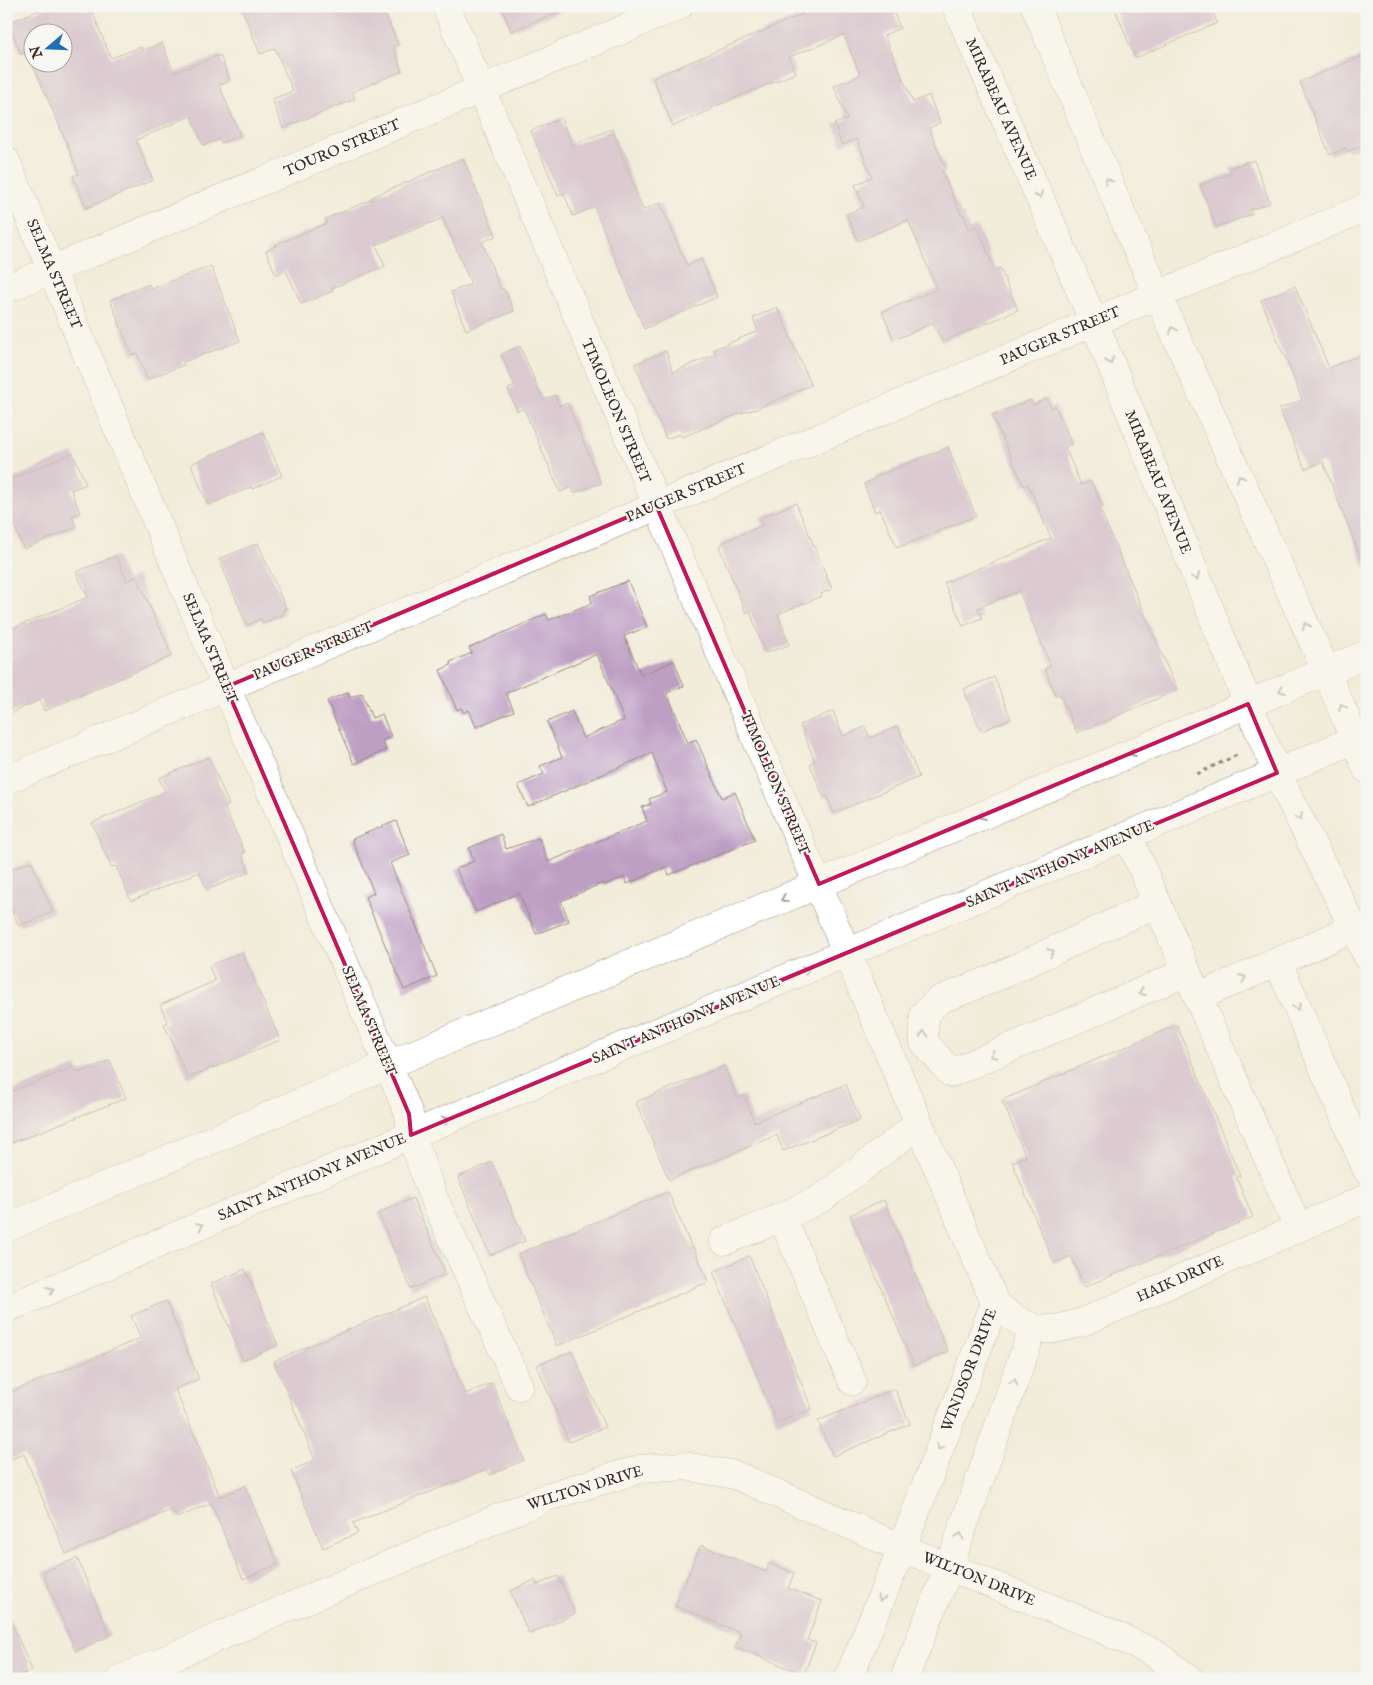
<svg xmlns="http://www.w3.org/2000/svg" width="1373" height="1685" font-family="'IM FELL English',serif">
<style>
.building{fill:#be9fc4;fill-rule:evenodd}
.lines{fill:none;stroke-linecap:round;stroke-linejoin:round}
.minor-casing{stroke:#968b7c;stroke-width:29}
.path{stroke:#968b7c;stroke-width:3;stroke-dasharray:4 4;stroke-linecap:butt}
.minor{stroke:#fff;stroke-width:28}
.oneway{stroke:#a79f9a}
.marked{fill:none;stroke:#c2185b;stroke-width:4;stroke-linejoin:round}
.labels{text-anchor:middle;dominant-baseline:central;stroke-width:4.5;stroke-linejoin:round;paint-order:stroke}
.street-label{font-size:15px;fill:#3b2a1e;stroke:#f6f6f2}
</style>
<rect width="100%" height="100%" fill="#f6f6f2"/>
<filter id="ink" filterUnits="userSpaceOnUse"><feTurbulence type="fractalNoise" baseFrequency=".02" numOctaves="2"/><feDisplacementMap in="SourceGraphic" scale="10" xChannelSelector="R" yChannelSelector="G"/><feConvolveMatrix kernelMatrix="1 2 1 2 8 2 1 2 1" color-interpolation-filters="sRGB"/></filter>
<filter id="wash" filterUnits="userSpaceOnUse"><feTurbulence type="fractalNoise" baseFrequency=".0096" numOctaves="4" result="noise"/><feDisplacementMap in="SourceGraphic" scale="20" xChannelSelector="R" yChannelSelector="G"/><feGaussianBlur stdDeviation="1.12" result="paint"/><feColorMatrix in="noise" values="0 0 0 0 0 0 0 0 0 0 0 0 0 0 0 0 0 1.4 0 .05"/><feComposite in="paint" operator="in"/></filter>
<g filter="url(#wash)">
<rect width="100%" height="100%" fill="#f2ecda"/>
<g id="blocks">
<g class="building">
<path d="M49 6H90L111 58 141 47 142 51 162 43 174 73 220 55 230 81 219 85 240 135 221 143 219 139 203 145 191 116 136 140 153 180 86 208 73 176 79 174 58 122 27 52 21 54 8 23ZM32 32H62V62H32Z"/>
<path d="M241 6H382L398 45 393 47 402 71 352 92 355 99 283 128 272 99 293 91 275 48 260 54Z"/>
<path d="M501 6H571V7L511 31Z"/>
<path d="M800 6H891L900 28 884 35 913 102 929 95 940 123 929 128 946 169 942 171 961 214H963L969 229 977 226 995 270 1000 268 1018 310 942 342 933 323 894 340 882 312 937 289 908 220 858 241 846 214 864 207 855 185 872 177 857 139 842 145 834 124 847 119 834 86 860 75 844 35 789 57 796 73 711 108V110L673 126 653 78 803 14Z"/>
<path d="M1114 6H1210L1217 23 1135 58Z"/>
<path d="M1367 54V144L1348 151 1346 148 1330 155 1300 82Z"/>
<path d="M561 118 572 145 612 129 643 210 660 203 687 266 701 259 717 297 644 329 628 291H629L594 207 573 216 564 193 558 196 531 131Z"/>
<path d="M463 158 496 236 482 242 501 290 504 289 514 311 466 330 451 292 471 284 443 218 376 245 385 266 332 288 333 291 301 304 286 270 276 275 266 251 276 246 275 245 327 223 325 219 373 199 372 197Z"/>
<path d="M1254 160 1270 203 1250 210 1252 214 1216 227 1200 185 1232 173 1230 168Z"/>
<path d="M211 266 240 341 183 362 184 365 147 379 137 353 132 355 110 300 149 284 151 289Z"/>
<path d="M1295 286 1329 368 1367 352V569H1365L1323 462 1305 469 1279 409 1302 400 1284 353 1283 354 1261 300Z"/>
<path d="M777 307 811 385 756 409 741 413 682 437 680 434 666 439 635 364 666 351 673 372 716 354 714 349 758 331 753 318Z"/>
<path d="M520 346 543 400 555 395 559 406 567 403 601 483 574 493 572 487 560 492 524 409 517 411 508 389 515 386 501 354Z"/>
<path d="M1047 398 1051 408 1055 406 1072 444 1065 447 1081 485 1091 481 1103 508 1100 509 1177 690 1077 733 1060 694 1056 696 1045 669 1051 666 1019 591 978 608 982 618 963 626 944 583 1051 538 1028 484 1024 486 992 415 1031 400 1033 405Z"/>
<path d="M263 432 282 476 252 489 251 487 208 505 191 464Z"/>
<path d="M948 447 976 516 897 548 880 509 875 512 864 484 875 479V477Z"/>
<path d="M73 453 86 484 71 490 80 513 72 516 76 527 24 549 6 506V481Z"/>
<path d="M796 503 832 589 821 594 822 596 778 614 789 645 765 653 750 611 746 613 719 546 723 544V542L763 525 760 518Z"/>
<path d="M258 543 286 609H283L284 614 263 623 261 619 247 625 219 559Z"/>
<path d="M116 556 127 581 137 576 159 628 160 627 172 656 44 711 40 700 6 715V631L88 597 76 572Z"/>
<path d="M628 581 647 627 624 636 641 675 674 661 684 686 667 693 688 743 696 739 722 798 735 792 755 840 669 875 666 867 627 884 624 877 604 885 603 883 561 901 569 921 536 934 519 893 476 912 456 869 474 861 469 848 501 834 506 849 539 838 548 862 647 821 642 807 651 804 649 799 667 792 652 753 528 807 518 785 544 774 540 766 562 757 547 722 572 711 583 738 624 720 597 654 506 693 514 711 476 727 469 710 464 713 461 708 457 710 440 670 451 665 450 662 472 653 469 648 546 614 549 620 592 603 590 596Z"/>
<path d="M994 677 1011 719 981 731 964 689Z"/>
<path d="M348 692 350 698 362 693 372 718 382 714 391 737 382 741 386 750 354 764 327 701Z"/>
<path d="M833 711 843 736 865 727 870 738 898 726 919 777 834 813 827 796 824 798 810 764 815 761 800 725Z"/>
<path d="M209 757 229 805 224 807 245 853 242 854 249 872 207 890 199 872 131 901 116 866 111 867 92 823 165 792 159 778Z"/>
<path d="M396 821 410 855 390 863 437 976 404 990 365 897 374 893 352 839Z"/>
<path d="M31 861 53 912 19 926 12 911 6 913V872Z"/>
<path d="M242 952 280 1040 188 1078 164 1024 168 1023 160 1005 215 981 209 966Z"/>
<path d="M1177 1025 1240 1176 1236 1177 1253 1217 1084 1287 1071 1256 1054 1263 1012 1162 1026 1157 1002 1100Z"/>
<path d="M110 1060 126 1098 6 1145V1094L76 1066 79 1073Z"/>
<path d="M724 1066 737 1098 744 1095 754 1122 846 1084 860 1120 783 1151 777 1135 669 1180 636 1102Z"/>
<path d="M492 1162 525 1241 490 1255 458 1177Z"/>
<path d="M668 1192 692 1248H694L708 1282 557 1346 518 1254Z"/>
<path d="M413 1198 446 1274 411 1289 378 1213Z"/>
<path d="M884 1200 948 1352 914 1366 850 1215Z"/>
<path d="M749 1256 812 1409 777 1423 713 1272Z"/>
<path d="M245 1269 278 1345 243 1360 211 1284Z"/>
<path d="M425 1297 465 1394 492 1383 524 1460 490 1475 487 1469 353 1523 358 1533 323 1548 291 1471 315 1460 274 1361Z"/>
<path d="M166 1301 199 1379 175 1389 220 1497 245 1486 278 1564 243 1579 211 1503 177 1518 173 1509 66 1554 24 1454 6 1461V1394L141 1338 131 1316Z"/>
<path d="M572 1351 605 1427 569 1442 537 1365Z"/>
<path d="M895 1389 910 1424 833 1456 818 1421Z"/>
<path d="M701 1545 766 1572 769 1563 794 1573 788 1588 822 1601 807 1640 816 1643 804 1674 735 1647 741 1633 675 1606Z"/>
<path d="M77 1558 110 1636 75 1651 43 1572Z"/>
<path d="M558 1576 575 1614 529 1634 510 1591 535 1580 537 1585Z"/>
<path d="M6 1610 32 1670 11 1679H6Z"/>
</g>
</g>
</g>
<g filter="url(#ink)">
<use href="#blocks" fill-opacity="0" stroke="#968b7c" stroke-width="1"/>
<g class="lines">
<defs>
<g id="minor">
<path d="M446 6C627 439 814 870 995 1303L902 1548 848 1679"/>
<path d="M956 6 1094 322 1248 704 1277 773 1367 955"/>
<path d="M1035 6 1132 238 1326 671 1367 769"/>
<path d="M6 161 226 687 409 1114 411 1135 432 1194 519 1386"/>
<path d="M6 289 679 6"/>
<path d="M6 780 1367 207"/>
<path d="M1128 836 1298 1228"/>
<path d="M1157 903 990 980 939 1000 924 1014V1042L951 1073 1187 972"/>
<path d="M1278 962 1367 1170"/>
<path d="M1198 997 1354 928"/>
<path d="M782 1217 852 1381"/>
<path d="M6 1228 388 1065 1367 654"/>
<path d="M724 1241 782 1217 822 1198 919 1124"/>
<path d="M995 1303C1010 1317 1030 1331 1051 1329 1062 1329 1073 1324 1083 1322L1367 1198"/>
<path d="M6 1309 411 1135 1277 773 1367 734"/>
<path d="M120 1679 550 1496 640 1469 685 1466 735 1475 902 1548 1095 1626 1154 1653 1189 1679"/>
<path d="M904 1679 949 1567 1033 1328"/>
</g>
</defs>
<use href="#minor" class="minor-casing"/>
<path class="path" d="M1197 774 1239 754"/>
<use href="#minor" class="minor"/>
</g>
<defs><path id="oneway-chevron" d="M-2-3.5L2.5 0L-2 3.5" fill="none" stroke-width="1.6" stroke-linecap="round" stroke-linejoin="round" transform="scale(1.25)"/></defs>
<g class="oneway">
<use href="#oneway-chevron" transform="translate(1108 181) rotate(-113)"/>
<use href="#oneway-chevron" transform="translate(1039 195) rotate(66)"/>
<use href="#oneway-chevron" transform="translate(1173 330) rotate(-114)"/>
<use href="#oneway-chevron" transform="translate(1110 361) rotate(68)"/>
<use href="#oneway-chevron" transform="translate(1240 478) rotate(-114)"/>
<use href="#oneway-chevron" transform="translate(1196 577) rotate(68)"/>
<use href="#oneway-chevron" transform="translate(1306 626) rotate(-114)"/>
<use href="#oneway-chevron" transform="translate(1282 690) rotate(157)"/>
<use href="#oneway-chevron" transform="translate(1342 707) rotate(-113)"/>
<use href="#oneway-chevron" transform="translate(1132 753) rotate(157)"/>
<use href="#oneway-chevron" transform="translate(982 816) rotate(157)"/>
<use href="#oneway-chevron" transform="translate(1299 817) rotate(64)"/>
<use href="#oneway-chevron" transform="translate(784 899) rotate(157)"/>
<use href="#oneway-chevron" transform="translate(1051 952) rotate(-25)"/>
<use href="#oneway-chevron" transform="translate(806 970) rotate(-23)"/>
<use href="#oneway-chevron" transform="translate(1243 978) rotate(-24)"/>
<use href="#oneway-chevron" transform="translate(1142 992) rotate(157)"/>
<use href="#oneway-chevron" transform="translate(1297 1007) rotate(67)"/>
<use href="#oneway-chevron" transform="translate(924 1034) rotate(-92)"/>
<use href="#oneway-chevron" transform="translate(993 1055) rotate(157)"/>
<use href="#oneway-chevron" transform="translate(446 1120) rotate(-23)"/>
<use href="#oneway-chevron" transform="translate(200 1226) rotate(-23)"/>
<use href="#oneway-chevron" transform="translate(51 1290) rotate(-23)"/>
<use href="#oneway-chevron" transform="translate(1014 1382) rotate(-71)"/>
<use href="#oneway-chevron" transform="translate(940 1447) rotate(111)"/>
<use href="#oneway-chevron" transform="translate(960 1536) rotate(-71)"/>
<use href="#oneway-chevron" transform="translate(881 1598) rotate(112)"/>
</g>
</g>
<path d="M0 0H1373V1685H0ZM656 505 819 884 1248 704 1277 773 411 1135 409 1114 226 687Z" fill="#f2ecda" fill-opacity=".55" fill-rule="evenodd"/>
<path class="marked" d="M656 505 819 884 1248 704 1277 773 411 1135 409 1114 226 687Z"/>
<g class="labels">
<g class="street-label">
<text transform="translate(1001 109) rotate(66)">MIRABEAU AVENUE</text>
<text transform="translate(342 148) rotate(-23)">TOURO STREET</text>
<text transform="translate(54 274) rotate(67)">SELMA STREET</text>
<text transform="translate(1060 336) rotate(-23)">PAUGER STREET</text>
<text transform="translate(616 411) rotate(67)">TIMOLEON STREET</text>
<text transform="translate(1158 482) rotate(68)">MIRABEAU AVENUE</text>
<text transform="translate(686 493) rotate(-23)">PAUGER STREET</text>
<text transform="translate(210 648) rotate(67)">SELMA STREET</text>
<text transform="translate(313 651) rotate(-23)">PAUGER STREET</text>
<text transform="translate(775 783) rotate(67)">TIMOLEON STREET</text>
<text transform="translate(1060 864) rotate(-23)">SAINT ANTHONY AVENUE</text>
<text transform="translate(686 1020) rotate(-23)">SAINT ANTHONY AVENUE</text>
<text transform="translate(369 1021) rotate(67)">SELMA STREET</text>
<text transform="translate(312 1177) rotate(-23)">SAINT ANTHONY AVENUE</text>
<text transform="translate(1180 1279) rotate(-24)">HAIK DRIVE</text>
<text transform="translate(969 1370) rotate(-69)">WINDSOR DRIVE</text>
<text transform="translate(585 1488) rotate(-17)">WILTON DRIVE</text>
<text transform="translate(979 1579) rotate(22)">WILTON DRIVE</text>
</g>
</g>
<rect width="1373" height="1685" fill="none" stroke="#f6f6f2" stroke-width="25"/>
<g transform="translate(48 48) rotate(251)"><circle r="24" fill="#f6f6f2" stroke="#aba49d"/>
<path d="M0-4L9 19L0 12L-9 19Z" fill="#1f6fb2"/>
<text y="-8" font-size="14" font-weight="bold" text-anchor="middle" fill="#3b2a1e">N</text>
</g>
</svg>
